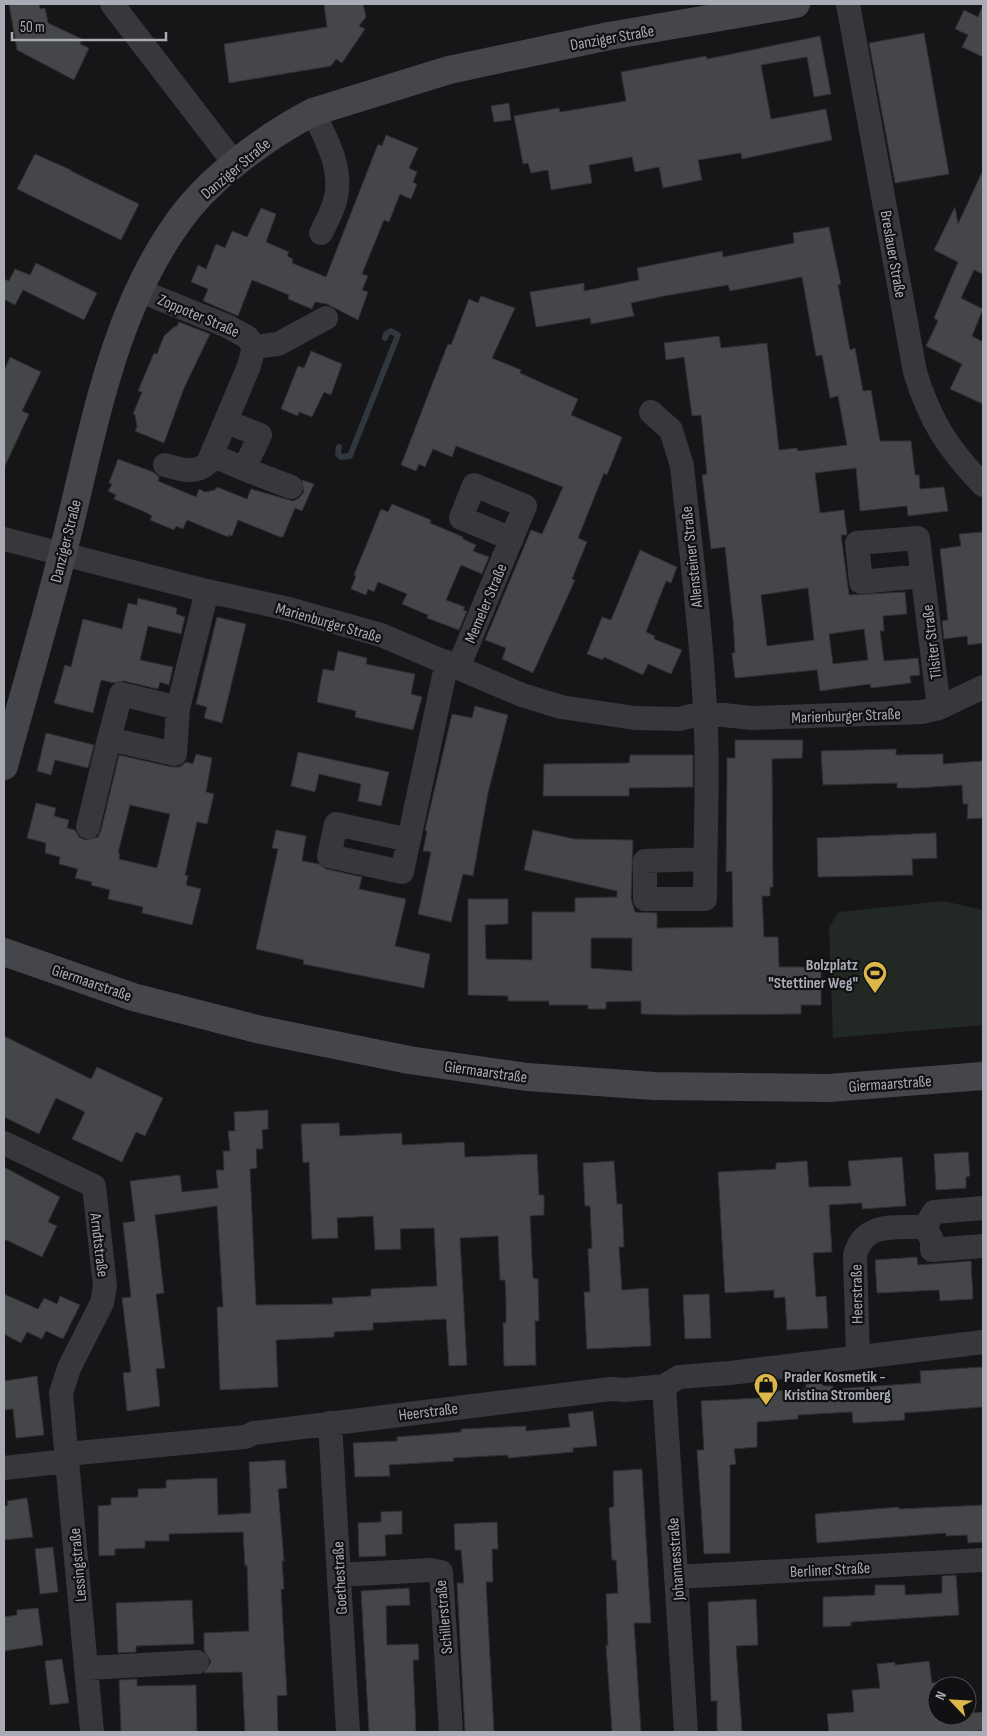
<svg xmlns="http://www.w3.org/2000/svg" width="987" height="1736" font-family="'Sofia Sans Condensed',sans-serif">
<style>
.green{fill:#222823}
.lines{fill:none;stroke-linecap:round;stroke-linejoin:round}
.stream{stroke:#30373e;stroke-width:6}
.building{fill:#454649;stroke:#303033;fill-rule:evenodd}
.street{stroke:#37373c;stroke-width:24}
.secondary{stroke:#45464b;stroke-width:28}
.labels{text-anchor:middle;stroke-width:4.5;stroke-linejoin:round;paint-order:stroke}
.street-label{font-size:16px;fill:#a9acb5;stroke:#111012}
.poi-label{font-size:16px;font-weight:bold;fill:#a9acb5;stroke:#111012;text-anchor:end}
</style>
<rect width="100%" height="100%" fill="#161517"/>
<path class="green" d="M944,901L983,910V1025L833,1038L829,927L839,912Z"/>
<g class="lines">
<path class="stream" d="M339,447L338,454L341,457L350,456L398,335L391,331L386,334L385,338"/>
</g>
<path class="building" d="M9,4H39L40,9L45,8L48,23L82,39L80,44L89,48L74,80L17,50Z
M324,4H363L366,17L359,26L365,29L342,63L336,59L331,66L229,83L224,44L327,27Z
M983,5V57L962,47L968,35L955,29L964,10L978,17Z
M924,33L949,174L895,183L869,43Z
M820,36L831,94L814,97L807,57L761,65L771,119L826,109L832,140L742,159L741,153L698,160L702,180L663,188L659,167L635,172L632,157L589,165L592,183L551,190L548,170L531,173L528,163L523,164L514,116L559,108L560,112L626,101L621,72L706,56L707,59Z
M509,103L511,120L494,122L491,106Z
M386,135L418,148L409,168L417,172L413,182L417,184L411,199L400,194L389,222L384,220L362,274L368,276L362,290L368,292L358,320L327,304L315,302L312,309L288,299L289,295L252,280L238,316L203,301L208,289L191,282L198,265L206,269L216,244L225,248L232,231L247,237L261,208L276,214L266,242L289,252L287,256L293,259L292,263L326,277L378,144L382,146Z
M35,154L71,170V171L139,204L121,240L17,189Z
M983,170V274L974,270L961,298L983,309L972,336L983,342V404L950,389L962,364L926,346L938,321L934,318L958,262L934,250L955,207L958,224Z
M829,227L841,284L838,285L850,350L855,348L863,391L871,390L880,441H911L915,475H919L920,489L944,487L948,511L908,516L907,506L860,511L856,468L815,473L820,513L844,510L847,535H841L849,595L905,592L907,614L883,616L884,631H880L884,661L918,658L920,675L910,676L911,683L871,688L870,684L820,691L817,670L735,678L732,653H735L733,621L725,547L711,549L702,475L707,474L701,415L692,416L684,357L666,360L664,343L719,336L721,348L767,343L779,450L797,448L798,451L847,445L838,396L830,398L822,355L816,356L802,277L730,291L728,285L664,296L631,303L634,316L591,324L590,318L536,327L530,292L584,283V291L639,280L637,268L722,251L723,257L794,243L793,233ZM808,588L814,640L767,646L761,595ZM864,629L868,660L833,664L829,634Z
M36,263L97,293L84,320L23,290L15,305L4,299V279L9,281L15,269L30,275Z
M481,296L515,308L492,358L521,370L520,373L578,399L571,415L622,437L607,475L604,473L578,538L587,542L572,579L575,580L533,673L502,659L506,648L485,640L531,530L542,534L563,487L456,446L452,457L433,449L425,467L419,464L416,471L401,465L440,364L448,344L451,345L469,299L478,303Z
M179,322L210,334L184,388L164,443L135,431L137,427L135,415L133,414L142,392L138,391L154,353L157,354L164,336L174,327L177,326Z
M311,351L342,364L331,395L324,392L312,417L299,412L298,416L281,409L298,366L304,368Z
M10,357L41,372L22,411L29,414L4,468V371Z
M118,459L153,472L159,477L158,481L196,497L199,489L205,492L215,490L217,487L247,499L251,489L293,501L299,498L304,492L302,480L314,484L302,511L295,508L283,537H280L238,520L232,536L229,535L228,537L187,520L183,529L176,526L174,530L150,520L152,516L145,512L114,499L116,495L108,491L112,484L109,483Z
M392,504L431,520L430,523L463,537V539L476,545L473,551L489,557L482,574L461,565L446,600L465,607L463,610L467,611L459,630L427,618L428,615L402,604L407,594L378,582L374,592L368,589L366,595L351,589L356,576L354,575L381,509L388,512Z
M983,532V643L968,645L967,636L944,639L942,621L948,620L940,549L961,546L959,534Z
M640,550L677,567L671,583L666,581L646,632L655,636L654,639L682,650L671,674L648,664L643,675L604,657L603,660L587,654L602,617L611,620Z
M138,598L177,608L176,614L185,617L181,634L148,626L140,660L173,667L169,685L160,682L158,689L124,681L114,683L101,680L93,713L54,703L65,665L71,667L83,619L122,629L128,603L137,605Z
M217,617L246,624L222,723L204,718L207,707L196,704Z
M338,651L367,658L366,664L415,674L411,694L422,697L413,730L355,717L356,711L317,702L323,669L334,671Z
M475,706L508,715L488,793L473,876L463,874L451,922L418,914L431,852L423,851L427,831L425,830L452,714L472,718Z
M46,733L94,745L88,768L55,760L51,775L37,771Z
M735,740H803L802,758L772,759L773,887H770V896H762L764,937H778L779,967H821V1005H801V1014L676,1015L641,1014V1001L606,1002V1009H588V1005H549V1001H508V996L468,995V899H508V924L485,925L486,959L532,960V912H575V898L617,897V891L524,870L533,830L574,839L633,840L631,899L635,912L657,913V928L733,927L732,871L726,872L727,779V758H735ZM591,938H632V971L591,968Z
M896,749V755L943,754V764L983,761V818L967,819L968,804H963L962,785L916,788H897V783L823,785L821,751Z
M298,752L389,772L381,806L358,801L361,784L319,774L315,792L291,786Z
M196,754L212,758L206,792L214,794L207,824L197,822L185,875L188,876L186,885L201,889L192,925L142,913L143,907L108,899L110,890L91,885L92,882L75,878L78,869L59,864L60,857L45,853L46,843L27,838L36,803L56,808L54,816L69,820L67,828L75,830L79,837L85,840L98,837L101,830L119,755L172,767H180L186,762L193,764ZM130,805L170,814L157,868L119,859L120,853H118Z
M630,755H693V787L629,788V796H543L544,764L629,763Z
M276,830L306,836L302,861L319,864L326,869L362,877L359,889L406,899L395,946L430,954L424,988L303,964L304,960L256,949L278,849L272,848Z
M936,833L937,858L912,859L913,875L818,877L817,838Z
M4,1036L91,1079L97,1067L163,1098L145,1136L136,1132L122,1162L72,1139L85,1112L56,1098L39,1134L4,1117Z
M268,1110V1129L262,1130L263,1149H256L257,1168L250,1169L256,1305L333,1304L332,1298L371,1296V1289L437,1286L434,1228L400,1229L401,1249L375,1250L373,1216L337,1218L338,1238L312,1239L309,1162L303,1163L301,1124L339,1123L340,1136L402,1133V1145L464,1142L465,1157L537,1154L539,1195H544V1215L530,1216L533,1278L538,1279L539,1321H535L536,1365L504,1366L503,1323H506V1302L505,1280H500L498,1236L460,1238L467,1365L449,1366L446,1319L373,1323V1330L334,1332V1337L276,1340L278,1387L220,1390L217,1307H223L217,1206L155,1215L164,1293L156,1294L165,1368L156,1369L160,1406L127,1411L123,1373L131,1372L122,1298L131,1297L123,1223L135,1221L130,1181L180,1175L182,1192L218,1188L216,1170H224L223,1151H230L228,1131H235L234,1112Z
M968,1152L970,1176L966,1177V1188L936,1190L934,1154Z
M902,1157L906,1206L862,1209V1203L829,1205L832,1252L813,1253L816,1297L826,1296L828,1328L787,1330L785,1297L774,1298V1290L725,1293L718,1172L776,1169V1163L807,1161L809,1187L851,1186L848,1161Z
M614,1161L617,1204H622L624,1247H619L622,1290L648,1288L651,1346L587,1349L584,1292H590L588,1249L592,1248L590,1206H585L583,1163Z
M4,1167L60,1197L48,1222L57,1226L42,1257L4,1239Z
M917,1257L918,1265L971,1261L973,1299L940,1301L939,1290L877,1293L875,1260Z
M4,1294L38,1309L44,1298L57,1304L60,1296L80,1305L63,1339L46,1331L42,1339L27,1332L21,1343L4,1334Z
M709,1294L711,1338L685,1339L683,1295Z
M983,1367V1407L904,1413L905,1420L853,1423L852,1412L798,1415V1419L757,1422V1447L734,1449L736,1464L730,1465V1553L704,1554L697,1450H704L701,1401L760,1398V1392L806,1389V1384L820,1383L824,1386H833V1389L921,1383L920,1371Z
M37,1376L44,1435L16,1438L13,1409L4,1410V1381Z
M593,1411L597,1446L573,1448V1452L508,1458V1455L453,1458L454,1461L389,1465L390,1476L355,1477L353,1443L397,1441V1437L461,1432V1429L526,1426V1431L570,1427L568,1414Z
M285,1460L287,1488L278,1489L284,1561H282L284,1589H281L287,1695L277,1696L278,1732H245L242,1672L204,1673L211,1662L204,1650V1633L249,1631L247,1565L245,1566L243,1532L169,1534V1541H145V1548L115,1549V1555L99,1556L98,1506L111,1505V1498L138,1497V1489L166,1488V1480L217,1478L218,1515L251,1513L249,1462Z
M642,1469L651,1623H634L641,1732H612L606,1645H608L606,1594L618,1593L616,1560H612L609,1508L614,1506L613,1471Z
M27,1498L33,1537L4,1540V1506L8,1505L7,1501Z
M983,1505V1542L968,1543L967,1535L946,1536V1533L817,1543L815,1514L899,1507V1509Z
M402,1511V1534L385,1535L386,1556L359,1557L358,1523L381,1522V1512Z
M497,1522L498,1549H492L493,1582H486L494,1732H465L457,1583H464L461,1550H455L454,1524Z
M53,1547L58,1592L40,1594L35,1549Z
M956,1575L959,1615L851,1622V1626L823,1627V1597L875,1595V1585H905V1595L942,1593V1576Z
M409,1588L410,1605L386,1606L387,1645L418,1644L419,1660H413L416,1732H369L361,1591Z
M756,1599L758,1645L736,1646L742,1732H717V1701H711L708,1602Z
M192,1600L194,1644L136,1646V1652L118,1653L116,1603Z
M38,1608L43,1645L4,1651V1617L17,1615V1610Z
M62,1659L69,1703L50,1705L45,1661Z
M929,1661L932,1683L941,1682V1686H937V1716H967L969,1704V1713L983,1712V1730L971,1732H829L827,1714L854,1712L852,1690L880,1688L877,1664L895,1662V1665Z
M137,1679V1686L196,1685L197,1732H121L119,1680Z"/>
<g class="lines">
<path class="street" d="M112,4L235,164
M848,4L915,372C930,421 948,449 983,485
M313,112C326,139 344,169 335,201C332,212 326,223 321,233
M138,290L227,326L247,337L254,347L249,366L208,463C195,475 180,469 165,465
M254,347L278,344L326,318
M651,412L671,430L682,466C691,554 703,643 706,732C708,787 705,844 705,899H645V861L705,859
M212,455L244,469L260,435L227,422
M244,469L291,487
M4,539L207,591L289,609L381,635L522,695L561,707L635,718L679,719L704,713L752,718L922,712L939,708L983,687
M923,576L861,582L857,543L918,538L939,708
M458,668L525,506L474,485L461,518L512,539
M178,708L175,754L109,739L121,694L178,708L207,591
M88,827L109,739
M409,840L336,824L329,856L402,872L447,662
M4,1143L94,1186L105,1286L102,1303L69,1368L61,1393L67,1461L4,1468
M925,1227L932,1240V1250L983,1246
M925,1227L934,1212L983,1208
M858,1357L855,1255C864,1221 896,1228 925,1227
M664,1386L686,1732
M330,1423L348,1732
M67,1454L245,1437L254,1433L611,1389L625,1390L664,1386L679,1377L730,1373L983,1342
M67,1461L92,1732
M339,1575L431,1570L441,1572L451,1732
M676,1577L983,1560
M88,1668L197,1662"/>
<path class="secondary" d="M4,766C25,689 48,613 67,536C94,428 113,310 181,218C212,176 267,136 313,112L449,70L609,36L796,4
M4,952L133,997L261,1030L409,1060L527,1077L654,1086L829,1088L983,1076"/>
</g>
<defs>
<symbol id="stadium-pin" viewBox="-11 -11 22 30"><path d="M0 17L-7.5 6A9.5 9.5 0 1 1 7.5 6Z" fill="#dcb648" stroke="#111012"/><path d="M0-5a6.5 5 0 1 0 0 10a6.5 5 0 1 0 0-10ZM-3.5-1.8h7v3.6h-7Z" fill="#111"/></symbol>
<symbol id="shop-pin" viewBox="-11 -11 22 30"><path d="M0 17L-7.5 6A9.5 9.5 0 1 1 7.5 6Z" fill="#dcb648" stroke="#111012"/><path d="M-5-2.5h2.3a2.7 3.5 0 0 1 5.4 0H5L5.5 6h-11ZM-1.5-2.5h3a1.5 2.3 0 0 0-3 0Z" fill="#111"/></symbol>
</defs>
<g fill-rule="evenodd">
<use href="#stadium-pin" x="861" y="959" width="28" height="38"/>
<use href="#shop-pin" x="752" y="1371" width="28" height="38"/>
</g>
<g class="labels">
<g class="street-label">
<text transform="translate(612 37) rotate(-10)" y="6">Danziger Straße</text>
<text transform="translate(235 168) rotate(-40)" y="6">Danziger Straße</text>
<text transform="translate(894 254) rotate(80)" y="6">Breslauer Straße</text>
<text transform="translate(199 315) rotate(23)" y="6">Zoppoter Straße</text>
<text transform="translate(65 541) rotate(-76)" y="6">Danziger Straße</text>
<text transform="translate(691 557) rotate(-96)" y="6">Allensteiner Straße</text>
<text transform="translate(485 603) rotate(-67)" y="6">Memeler Straße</text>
<text transform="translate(329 622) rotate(16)" y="6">Marienburger Straße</text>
<text transform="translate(931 642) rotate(-97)" y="6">Tilsiter Straße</text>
<text transform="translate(846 715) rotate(-2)" y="6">Marienburger Straße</text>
<text transform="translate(92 982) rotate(19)" y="6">Giermaarstraße</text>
<text transform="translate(486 1071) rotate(8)" y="6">Giermaarstraße</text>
<text transform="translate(890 1083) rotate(-4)" y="6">Giermaarstraße</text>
<text transform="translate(100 1245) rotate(83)" y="6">Arndtstraße</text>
<text transform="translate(856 1294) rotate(-91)" y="6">Heerstraße</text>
<text transform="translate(428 1411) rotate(-7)" y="6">Heerstraße</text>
<text transform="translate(675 1559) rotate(-94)" y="6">Johannesstraße</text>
<text transform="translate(77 1565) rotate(-95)" y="6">Lessingstraße</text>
<text transform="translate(830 1569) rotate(-3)" y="6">Berliner Straße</text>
<text transform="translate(339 1578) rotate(-93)" y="6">Goethestraße</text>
<text transform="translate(443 1617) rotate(-95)" y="6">Schillerstraße</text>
</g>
<g class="poi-label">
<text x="858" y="970">Bolzplatz<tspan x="858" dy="18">"Stettiner Weg"</tspan></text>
<text x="784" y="1382" text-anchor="start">Prader Kosmetik -<tspan x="784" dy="18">Kristina Stromberg</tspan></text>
</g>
</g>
<rect width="987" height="1736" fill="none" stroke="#a9acb5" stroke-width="10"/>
<g transform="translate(952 1701) rotate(295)"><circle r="24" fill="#111012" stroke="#4e4e53"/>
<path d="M0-4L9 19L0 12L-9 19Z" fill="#dcb648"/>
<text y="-8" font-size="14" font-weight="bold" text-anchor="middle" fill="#a9acb5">N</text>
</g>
<path d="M12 32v8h154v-8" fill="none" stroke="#a9acb5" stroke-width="2.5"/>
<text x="20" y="32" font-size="15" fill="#a9acb5" stroke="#111012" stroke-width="4" paint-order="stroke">50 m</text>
</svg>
